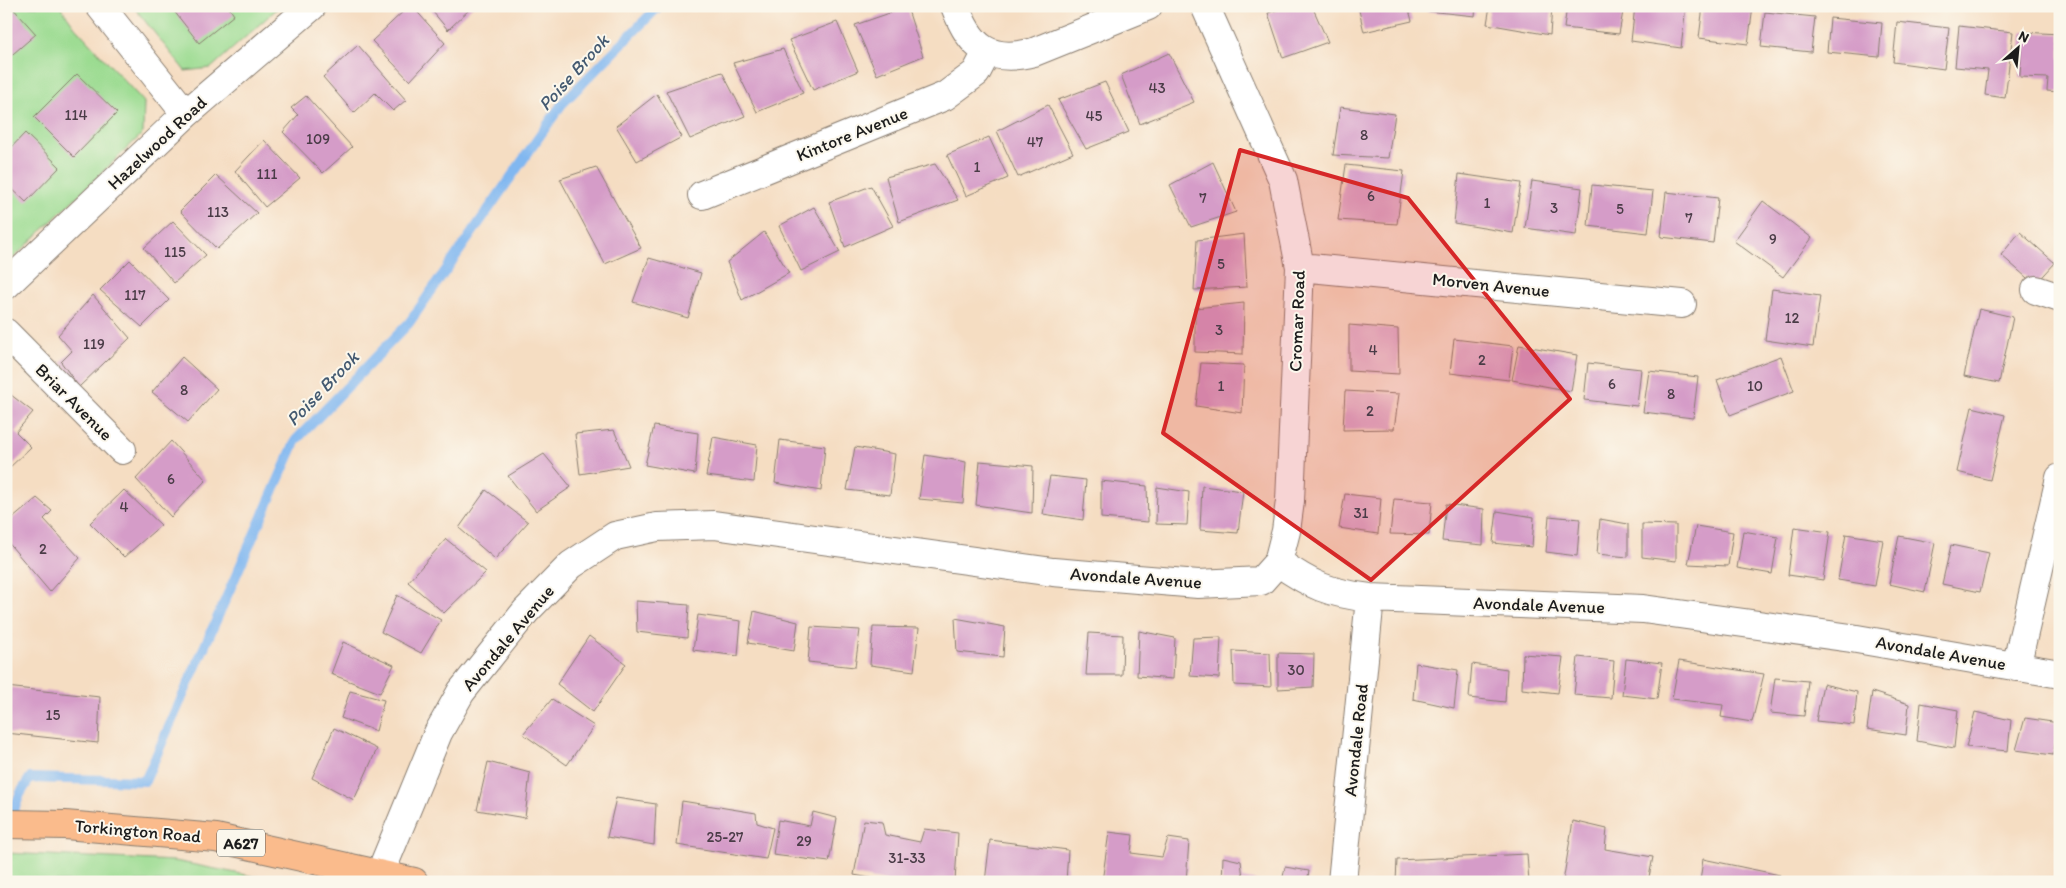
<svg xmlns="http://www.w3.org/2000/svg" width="2066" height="888" font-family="Itim,sans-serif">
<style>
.green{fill:#9bdb91;stroke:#5c7c56}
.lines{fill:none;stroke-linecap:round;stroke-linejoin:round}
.stream{stroke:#81b7f0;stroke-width:10}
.building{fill:#d59cc8}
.minor-casing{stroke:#887c6f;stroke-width:30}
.major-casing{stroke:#887c6f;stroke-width:30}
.minor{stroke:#fff;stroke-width:28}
.major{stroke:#fabb8c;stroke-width:28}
.marked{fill:#d62828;fill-opacity:0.2;stroke:#d62828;stroke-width:4;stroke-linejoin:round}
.labels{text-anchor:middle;stroke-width:4;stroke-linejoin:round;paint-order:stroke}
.number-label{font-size:15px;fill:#4a3c47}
.shield{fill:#fbf7ec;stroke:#5f5e5a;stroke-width:1}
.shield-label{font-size:16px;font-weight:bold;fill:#1c1c1c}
.street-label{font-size:18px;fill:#1c1c1c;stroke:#fbf7ec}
.water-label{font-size:19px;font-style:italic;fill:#445a71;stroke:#fbf7ec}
</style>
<rect width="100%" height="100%" fill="#fbf7ec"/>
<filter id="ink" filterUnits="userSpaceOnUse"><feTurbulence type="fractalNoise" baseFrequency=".02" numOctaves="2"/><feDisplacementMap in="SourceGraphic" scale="10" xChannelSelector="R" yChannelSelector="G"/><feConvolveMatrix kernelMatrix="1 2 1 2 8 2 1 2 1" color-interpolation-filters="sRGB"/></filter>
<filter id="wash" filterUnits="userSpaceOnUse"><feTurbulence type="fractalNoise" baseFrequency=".0096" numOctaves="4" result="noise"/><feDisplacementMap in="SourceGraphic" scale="20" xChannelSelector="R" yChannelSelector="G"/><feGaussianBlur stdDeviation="1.12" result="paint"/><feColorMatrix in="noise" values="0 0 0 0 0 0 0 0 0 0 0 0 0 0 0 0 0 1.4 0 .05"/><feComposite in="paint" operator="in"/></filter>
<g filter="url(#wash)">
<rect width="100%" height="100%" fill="#f5ddc2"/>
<path class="green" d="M6,6H60L75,27L144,102L143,133L6,265Z
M133,6H280L211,68L185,71Z
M6,853L175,861L282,882H6Z"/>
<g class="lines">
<path class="stream" d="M9,823L20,794L30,778L145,781L296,440L409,323L562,104L659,6"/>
</g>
<g id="blocks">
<path class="building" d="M6,6H11L36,34L6,60Z
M170,6H228L234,15L199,43Z
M409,6H412L445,43L410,81L372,41Z
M428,6H473L448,30Z
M1288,6H1312L1328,42L1283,58L1268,13Z
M1358,6H1408L1412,21L1364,32Z
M1427,6H1476L1475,16L1427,11Z
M1490,6H1552L1550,35L1487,24Z
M1567,6H1624L1619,34L1564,28Z
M1635,6H1686L1681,48L1631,41Z
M1703,6L1753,7L1748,44L1699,38Z
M907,7L923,56L877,75L855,25Z
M1765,12L1815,17L1811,52L1761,47Z
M1830,18L1882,23L1879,57L1827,52Z
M837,22L858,71L813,90L789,40Z
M1897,22L1949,28L1944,69L1893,62Z
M1959,26L2013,32L2005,98L1985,95L1988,70L1955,67Z
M2022,32L2060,34V92L2047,91L2048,78L2020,77Z
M358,45L406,100L393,111L375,93L354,113L323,77Z
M783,49L803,93L757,112L733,63Z
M1169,53L1194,102L1140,124L1121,75Z
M722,72L745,116L690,139L666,91Z
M77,74L117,113L74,157L34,117Z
M1105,82L1129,132L1086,149L1058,100Z
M657,94L682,137L637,161L616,126Z
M306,96L352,147L323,173L283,132L298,115L291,108Z
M1048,105L1073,153L1018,177L997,131Z
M1340,107L1395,114L1388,158L1333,155Z
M25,133L60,167L26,202L6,183V153Z
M989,137L1008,178L966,196L947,155Z
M264,140L300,178L265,207L235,171Z
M1213,162L1236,212L1191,227L1170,185Z
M935,164L958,200L899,222L886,177Z
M1346,165L1404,171L1397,224L1338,220Z
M596,167L641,248L605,264L560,179Z
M1459,174L1521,183L1513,233L1454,223Z
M216,175L257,213L217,249L180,211Z
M1532,181L1582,188L1576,235L1525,228Z
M1592,185L1653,191L1648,233L1588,226Z
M871,186L893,226L845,247L829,202Z
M1666,192L1718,198L1713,243L1661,237Z
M1763,201L1812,238L1783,277L1734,241Z
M814,207L840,252L801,271L779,226Z
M173,221L206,255L174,283L144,248Z
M764,232L789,273L742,300L727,262Z
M2020,232L2055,263L2035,285L2001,255Z
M1244,234L1247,287L1194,290L1197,240Z
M649,258L701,273L688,318L633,302Z
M130,260L169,300L142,327L100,290Z
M1772,289L1820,296L1813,347L1765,340Z
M93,295L130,338L79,387L61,362L72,351L58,335Z
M1244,303L1243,354L1195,352V308Z
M1979,309L2013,317L1999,383L1964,376Z
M1349,325L1398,329L1399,374L1349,371Z
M1454,339L1513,346L1509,380L1450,373Z
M1519,345L1577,355L1571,391L1512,380Z
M1781,356L1794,391L1730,415L1717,380Z
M182,357L217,389L188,422L152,392Z
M1201,363L1244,365L1242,413L1196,406Z
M1588,363L1641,369L1637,406L1584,400Z
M1649,371L1698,377L1693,418L1643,412Z
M6,391L33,412L16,432L31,447L6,471Z
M1345,391L1399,394L1394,429L1343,430Z
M1972,407L2005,415L1990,480L1957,472Z
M654,426L698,433L695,474L645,465Z
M614,430L629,466L580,474L575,434Z
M713,437L757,445L754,482L706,476Z
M780,440L825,446L821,491L775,483Z
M171,441L206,480L171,517L136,479Z
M855,447L895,454L890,495L847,490Z
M544,454L571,487L536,511L508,476Z
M925,455L966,462L963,503L919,499Z
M980,461L1033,466L1032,513L976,505Z
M1050,476L1086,480L1083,520L1043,514Z
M1101,481L1147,486L1148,522L1101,518Z
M1202,486L1243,491L1238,533L1200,530Z
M1157,487L1189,492L1187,525L1156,524Z
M124,490L161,525L124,557L90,523Z
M486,490L528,522L495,559L459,528Z
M1345,494L1381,498L1378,534L1339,528Z
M37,498L52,511L44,519L80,558L50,592L6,540V524Z
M1394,499L1432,502L1429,535L1390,534Z
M1446,504L1484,509L1483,545L1442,541Z
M1497,511L1534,517L1532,547L1493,543Z
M1549,516L1580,519L1577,556L1546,552Z
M1600,519L1628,524V557L1597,554Z
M1642,524L1676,525V561L1642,557Z
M1696,526L1733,532L1728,566L1688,564Z
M1794,527L1830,532L1823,580L1788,575Z
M1743,531L1778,537L1772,574L1737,568Z
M1846,534L1883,540L1875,586L1838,580Z
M1899,536L1935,543L1925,592L1889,584Z
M446,539L486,572L444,613L408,582Z
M1951,545L1989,553L1980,592L1942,584Z
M397,595L441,620L421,653L381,632Z
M636,601L689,605L687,638L637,632Z
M754,611L798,622L794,651L748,643Z
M698,615L741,621L738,656L693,650Z
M955,618L1005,627L1003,657L957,652Z
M811,627L860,630L855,667L808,662Z
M873,627L919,628L914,671L870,665Z
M1139,631L1175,638L1173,679L1137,676Z
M1089,633L1123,635L1122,675H1086Z
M589,636L626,664L593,712L557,684Z
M1221,637L1219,678L1190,676L1193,638Z
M343,642L394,665L380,693L331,674Z
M1233,651L1270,653L1271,687L1234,685Z
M1278,653L1314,654L1313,687L1278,689Z
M1523,654L1563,657L1558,693L1522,689Z
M1578,657L1614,661L1611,698L1574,695Z
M1626,659L1662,663L1657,699L1622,695Z
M1679,661L1764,674L1752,722L1721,717L1723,705L1672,699Z
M1416,663L1458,670L1454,708L1413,699Z
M1472,664L1507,669L1505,702L1469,698Z
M1775,678L1808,681L1804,716L1770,713Z
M1823,684L1857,692L1854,725L1816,721Z
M6,687L100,697L98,743L6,733Z
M350,691L384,700L376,731L341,718Z
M1872,692L1909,704L1906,735L1867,729Z
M552,699L594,726L567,765L523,734Z
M1921,703L1958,710L1954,748L1917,741Z
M1975,712L2011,720L2008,751L1966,747Z
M2025,718L2059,723L2053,755L2016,750Z
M334,728L377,749L354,800L312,778Z
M488,762L530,773L525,818L477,810Z
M616,798L656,804L654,845L607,837Z
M682,801L756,813L757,823L773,828L766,859L677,845Z
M813,812L837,818L829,862L773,855L778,820L810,826Z
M864,820L882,822L885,835L920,842L924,829L958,833L955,882H891L854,875Z
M1573,821L1607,829L1605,849L1653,857L1648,882H1563Z
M1109,832L1133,835L1131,853L1162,857L1168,838L1189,841L1186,882H1102Z
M990,840L1068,850L1066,882H985Z
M1527,854L1529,882H1396L1397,860Z
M1223,857L1241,861L1243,878L1262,882H1222Z
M1703,859L1780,875L1779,882H1700Z
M1285,867L1309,871L1307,882H1282Z"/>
</g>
</g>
<g filter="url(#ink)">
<use href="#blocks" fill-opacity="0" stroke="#887c6f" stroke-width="1"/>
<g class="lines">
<defs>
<path id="minor" d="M100,6L186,114
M955,6C970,47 989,64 1034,52L1148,6
M1205,6L1283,180L1300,267L1290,501L1286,531L1278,562
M702,195L945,96L976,73L987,52
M1300,267L1682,304
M6,285L186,114L312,6
M2036,290L2060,298
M6,333L122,450
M2016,667L2060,478
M380,874L438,733L461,692L526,611L571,565L615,536L657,527L714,525L1053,572L1198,584L1261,581L1278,562C1312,586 1329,593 1370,598L1643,609L1851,638L2060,674
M1342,882L1370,598"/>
<path id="major" d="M6,824L65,825L216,838L414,882"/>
</defs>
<use href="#minor" class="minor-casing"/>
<use href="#major" class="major-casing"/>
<use href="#minor" class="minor"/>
<use href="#major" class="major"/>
</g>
</g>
<path class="marked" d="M1240,150L1408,198L1570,399L1371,580L1163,433Z"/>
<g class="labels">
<g class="number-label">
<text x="1157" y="93">43</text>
<text x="76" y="120">114</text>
<text x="1094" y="121">45</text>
<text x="1364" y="140">8</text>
<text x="318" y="144">109</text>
<text x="1035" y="147">47</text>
<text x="977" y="172">1</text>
<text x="267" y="179">111</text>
<text x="1371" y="201">6</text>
<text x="1203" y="203">7</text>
<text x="1487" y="208">1</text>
<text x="1554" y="213">3</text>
<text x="1620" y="214">5</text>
<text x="218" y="217">113</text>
<text x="1689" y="223">7</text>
<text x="1773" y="244">9</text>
<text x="175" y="257">115</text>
<text x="1221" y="269">5</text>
<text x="135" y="300">117</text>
<text x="1792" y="323">12</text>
<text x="1219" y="335">3</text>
<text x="94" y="349">119</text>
<text x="1373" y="355">4</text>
<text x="1482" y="365">2</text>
<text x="1612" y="389">6</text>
<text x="1221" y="391">1</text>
<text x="1755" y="391">10</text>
<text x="184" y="395">8</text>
<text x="1671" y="399">8</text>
<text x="1370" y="416">2</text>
<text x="171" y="484">6</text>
<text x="124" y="512">4</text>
<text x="1361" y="518">31</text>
<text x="43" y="554">2</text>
<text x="1296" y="675">30</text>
<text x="53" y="720">15</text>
<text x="725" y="842">25-27</text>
<text x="804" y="846">29</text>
<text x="907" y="863">31-33</text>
</g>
<rect class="shield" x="217" y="829.5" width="48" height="27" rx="4"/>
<g class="shield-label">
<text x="241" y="849">A627</text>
</g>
<g class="street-label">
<text transform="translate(852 134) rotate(-22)" y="6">Kintore Avenue</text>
<text transform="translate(157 143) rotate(-43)" y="6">Hazelwood Road</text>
<text transform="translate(1491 285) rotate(6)" y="6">Morven Avenue</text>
<text transform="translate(1297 321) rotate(-88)" y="6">Cromar Road</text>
<text transform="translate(74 402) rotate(45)" y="6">Briar Avenue</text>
<text transform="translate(1136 578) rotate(4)" y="6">Avondale Avenue</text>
<text transform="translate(1539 605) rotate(2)" y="6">Avondale Avenue</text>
<text transform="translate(508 638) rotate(-50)" y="6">Avondale Avenue</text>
<text transform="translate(1941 653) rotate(10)" y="6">Avondale Avenue</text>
<text transform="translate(1356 740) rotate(-84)" y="6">Avondale Road</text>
<text transform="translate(138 831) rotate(5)" y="6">Torkington Road</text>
</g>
<g class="water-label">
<text transform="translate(573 72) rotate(-48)" y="7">Poise Brook</text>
<text transform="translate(322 388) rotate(-46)" y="7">Poise Brook</text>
</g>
</g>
<rect width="2066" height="888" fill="none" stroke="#fbf7ec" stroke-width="25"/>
<g transform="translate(2018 48) rotate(27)" stroke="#fbf7ec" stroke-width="4" paint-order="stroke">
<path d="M0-4L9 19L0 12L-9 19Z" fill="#1c1c1c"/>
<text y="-8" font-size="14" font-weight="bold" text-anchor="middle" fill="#1c1c1c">N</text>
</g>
</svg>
